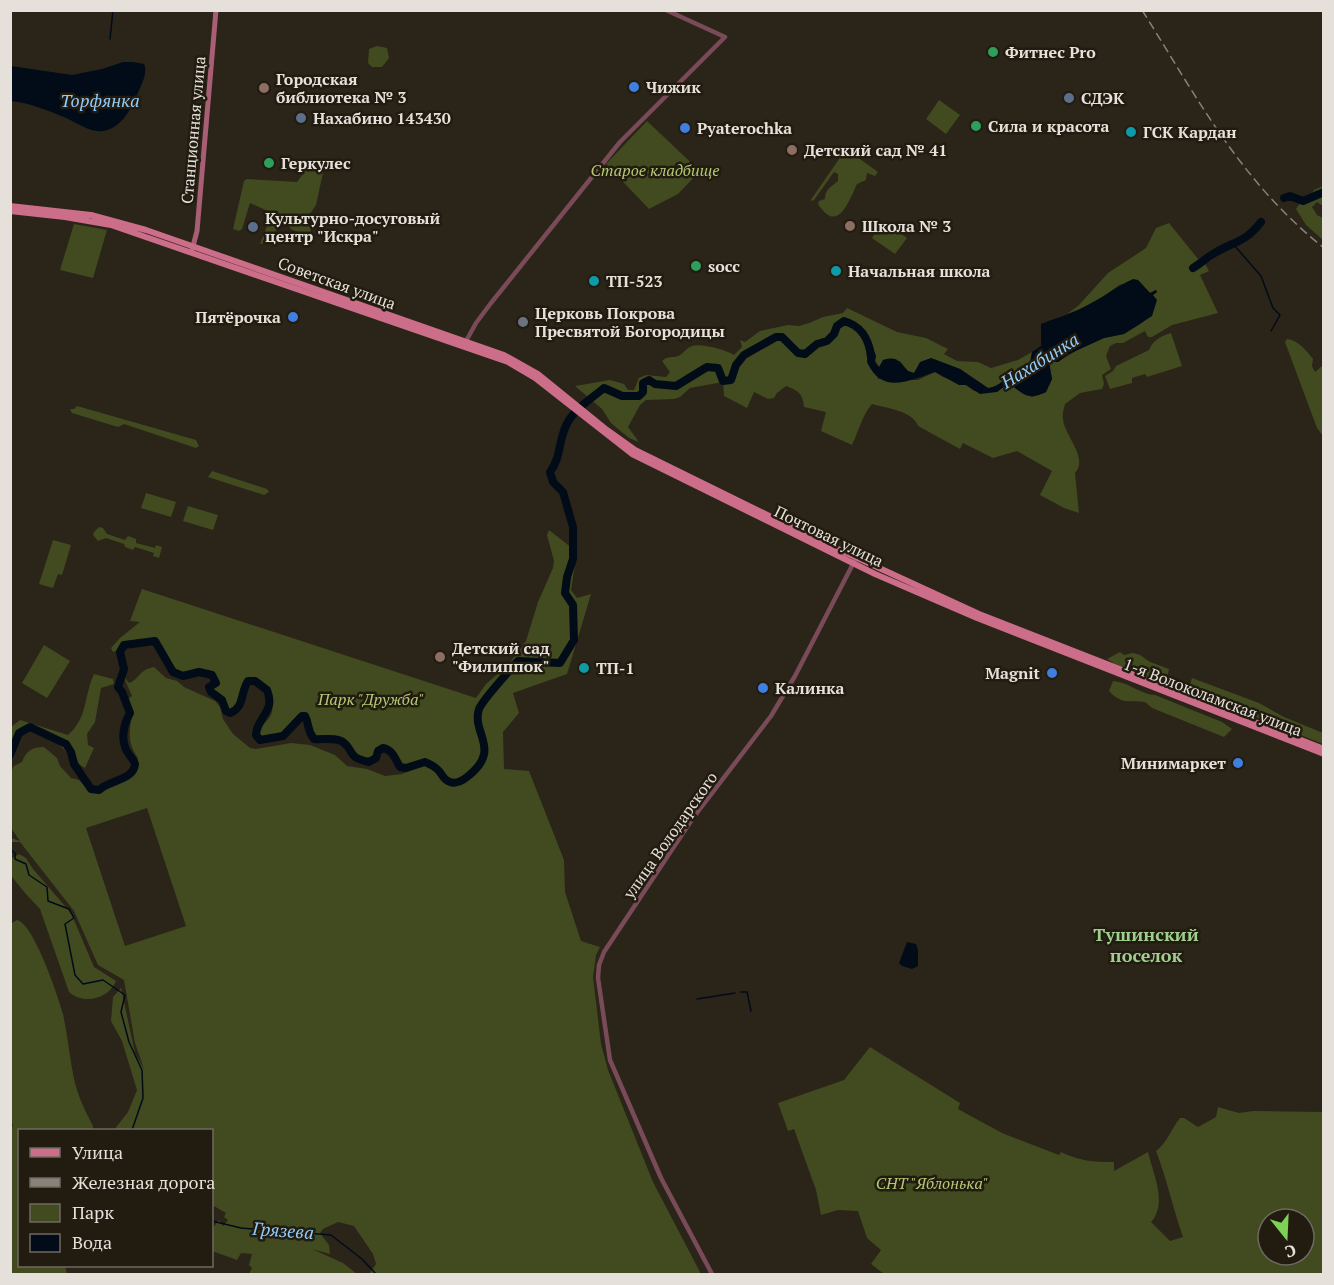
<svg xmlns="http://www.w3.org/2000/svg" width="1334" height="1285" font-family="'PT Serif',serif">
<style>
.green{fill:#414b1f;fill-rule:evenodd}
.water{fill:#010c18}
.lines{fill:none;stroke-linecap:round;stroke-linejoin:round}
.stream{stroke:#010c18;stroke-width:1.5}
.river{stroke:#010c18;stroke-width:8}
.tertiary{stroke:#794b58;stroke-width:4.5}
.secondary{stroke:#a85e74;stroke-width:5}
.primary{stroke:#cc6d89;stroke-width:6}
.rail{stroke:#888279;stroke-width:1.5;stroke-dasharray:9 4.5;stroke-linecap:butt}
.leisure-dot{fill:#2e9e5b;stroke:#211b10;stroke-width:2}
.shop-dot{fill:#3f7fe0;stroke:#211b10;stroke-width:2}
.education-dot{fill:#8d6e63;stroke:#211b10;stroke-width:2}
.service-dot{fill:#5c6f8a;stroke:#211b10;stroke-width:2}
.culture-dot{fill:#0f9aa8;stroke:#211b10;stroke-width:2}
.worship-dot{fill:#6b7280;stroke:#211b10;stroke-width:2}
.labels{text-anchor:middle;stroke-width:5;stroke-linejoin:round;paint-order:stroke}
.poi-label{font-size:16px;font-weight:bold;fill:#e5e1da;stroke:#211b10;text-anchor:start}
.street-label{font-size:16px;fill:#e5e1da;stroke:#211b10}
.park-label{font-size:16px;font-style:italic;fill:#b5c972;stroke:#211b10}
.water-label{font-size:18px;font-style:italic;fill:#90ccfc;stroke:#211b10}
.neighbourhood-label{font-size:18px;font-weight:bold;fill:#a0ce8e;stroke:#211b10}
</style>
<rect width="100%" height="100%" fill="#2b2419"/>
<path class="green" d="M377,46L387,48L389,58L382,67H372L368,63L369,49Z
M939,100L960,115L946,134L926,119Z
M647,121L700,171L678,194L649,209L606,164Z
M846,149L878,172L875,176L867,173L866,180L857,184C849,201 838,235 818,204L819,201L825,199C825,189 831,187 838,181V174L834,172L814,200L810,201Z
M306,162L322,165L324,168L316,205L308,217L311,231L305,236L291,229L287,223L281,220C276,230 273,242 260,244L272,213L250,203L242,229L239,231L233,229L244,181L247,179L297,182L303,174L300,166Z
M1323,186V206L1317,202L1312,207L1317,215L1323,218V240L1306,225L1296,209L1305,196L1312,193L1314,190Z
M883,221L907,238L895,254L872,238Z
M1169,223L1198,259L1202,258L1209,271L1200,275L1218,313L1172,325L1152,337H1148L1145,331L1123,343H1116L1110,346L1106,356L1111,369L1102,375L1104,384L1102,389L1080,393L1065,404C1064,409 1062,414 1063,419C1064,435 1089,458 1075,473L1079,513L1064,508L1040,495L1052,471L1017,451L993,458L963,443L960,449L918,426C913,411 886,408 872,404C862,416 859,430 852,445L821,431L826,412L804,407C803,393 797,390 786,386L777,393L774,398L768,399L754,392L747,408L724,396L723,382L690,388L680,397L674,399L646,400L640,405L628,427L639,442L629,438L611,423L602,409L575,386L610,380L624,384L628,390H634L639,378L646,375L666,377L670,372L662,361C668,355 673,359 680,355C684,353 686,348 692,346C701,343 726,350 734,355L742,347L740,340L745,342L760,331L788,325L799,326L809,323L823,317L843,313L847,308L897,332L926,338L948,349L944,354L957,361L978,362L991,368L1018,360L1032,352L1030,363C1011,368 1004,387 988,388L960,369L931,358L914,373L908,371L900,361L880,368L868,351L878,379L918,380L935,372L943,377L966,385L974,391L997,392L1006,385H1012L1032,397L1046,392L1052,379L1049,362H1058L1079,349L1104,338L1124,334L1142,323L1146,319L1153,295L1157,292L1156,290L1150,293L1138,280L1119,285L1106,295L1080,309L1067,314L1078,306L1108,273L1146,248L1156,228Z
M74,224L107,230L93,278L60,270Z
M1171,333L1182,366L1147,377L1145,374L1132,378V383L1110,389L1105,376L1113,371L1116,366L1149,350C1153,340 1161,336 1171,333Z
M1287,339C1298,340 1306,350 1313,359L1312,366L1315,372L1323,365V436L1317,428L1285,342Z
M77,406L196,440L199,446L196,448L124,424L118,427L72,413L70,409H74Z
M212,471L267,489L269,492L264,495L208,477Z
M146,493L176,502L171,517L141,508Z
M188,506L218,515L213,530L183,521Z
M99,527L103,528L107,534L125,540L128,536L136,539V543L155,548L156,545L162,547L159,558L153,556L154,553L135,547L133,550L125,547L124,544L106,538L98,541L93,535L94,532Z
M549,530L577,552L571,590L577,598L591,594L567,674L513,693L519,713L503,732L504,769L529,771L564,860L565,892L581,941L600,947L596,955L593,977L601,1044L608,1070L653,1182L701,1274H369L376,1264L373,1254L354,1226L338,1222L323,1229L320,1233L329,1245L330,1254L312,1249L343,1263L357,1274H249L252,1268L249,1265L252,1254L241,1253L237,1260L212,1251V1229L219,1220L223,1226L228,1220L224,1217L226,1213L212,1205V1130H114L128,1112L137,1090L122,1041L111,1021L113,997L121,988L135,1053L144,1069L135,1043L124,980L98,965L74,911L20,842H11V838L20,841L11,828V771L14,766L22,762C26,751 32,747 44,747L57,758L60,766L71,778L79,780L92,793H98L134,775L138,758C121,734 137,724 128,699L132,696L125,680V678L129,683C140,679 138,670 154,667L166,678L177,681L184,687L215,701L220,707L223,719L233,734L250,748L256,749L291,743L310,745L335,755L347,766L367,769L385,776L402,774L429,763C420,758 412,767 401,765L394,751L385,746L369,758L359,757L341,739C334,737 331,738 325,739C311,740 310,726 306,716L302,714L293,720L283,734L262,738L258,734C260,727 265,724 269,718C277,707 269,696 264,686L247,680L243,684L242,699L232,712L227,710L222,695L212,689L217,681L216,676L201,671L180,672L171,665L157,642L147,640L113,652L111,648L120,638L140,622L130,621L142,589L476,698L486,684L508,665L526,641L538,602L553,568L554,561L547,535ZM147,808L186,926L125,946L86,828Z
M53,540L71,545L62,575L58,574L53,588L39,584Z
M44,645L70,661L47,698L22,683Z
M1120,652L1124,655L1133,653L1140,655L1150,662L1169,669L1167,678L1187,683L1185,691L1115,664L1107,659Z
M94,674L113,679L114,684L101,688L95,722L87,734L88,745L94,748L85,768L79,764L73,750L66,752C57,739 39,727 23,730L13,743L11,758V727L20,720L68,735C88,718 84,695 94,674Z
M1192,678L1259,703L1284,717L1323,733V744L1298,734L1289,727L1274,724L1188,691Z
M1113,681C1128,682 1142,695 1155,695L1222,722L1232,729L1224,737L1152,708L1145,702C1128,700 1122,705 1109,691Z
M19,854L26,858L33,869L71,913L94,967L116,981C109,999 83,1005 69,992L40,909L25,893L12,877L11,873V859Z
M17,920C34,924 58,996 63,1014C68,1037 70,1061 75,1083C79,1099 86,1112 93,1126V1130H20V1266H65L67,1274H11L10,1132L13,1125L10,1120L12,1082L10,1080V924Z
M870,1047L960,1103L958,1109L1002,1133L1059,1155L1061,1152C1079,1161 1093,1162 1114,1162V1171L1148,1152C1153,1174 1168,1203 1151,1222L1170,1241L1183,1237C1173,1208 1167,1180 1156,1151C1167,1143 1171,1129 1180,1118H1184L1198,1127L1216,1117L1218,1107L1239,1113L1253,1111L1323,1112V1274H884L871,1264L881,1250L867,1238L858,1211L838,1210L821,1215L816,1190L794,1129L788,1131L778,1103L844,1080ZM1268,1219H1304V1255H1268Z"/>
<path class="water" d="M123,62H133L144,64C149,74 139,89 135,99C130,112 119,129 103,131C90,133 76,122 64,117C47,110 29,103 11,101V66L72,75L102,69Z
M1133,279L1138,280L1150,293L1156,290L1157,292L1153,295L1157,300L1152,316L1124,334L1104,338L1067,355L1058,362H1049L1052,379L1046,392C1042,394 1035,397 1030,396C1020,395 1016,385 1006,385L997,392L980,394L966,385H959L935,372C908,381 882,395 867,362L868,351L872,344L876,356L875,362L879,367L883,360C898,356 898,361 908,371L914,373L920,362L931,358L960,369L988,388C1003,387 1011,368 1030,363L1032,352L1041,346V324C1055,318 1069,315 1082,308C1100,300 1115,287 1133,279Z
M907,942L916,944L918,950V966L912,969L902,966L899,963Z"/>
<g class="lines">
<path class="stream" d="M110,39L113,10
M1234,245L1261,276L1273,308L1280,315L1271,331
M10,849L15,853V859L26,864L29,875L47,887L48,901L69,909L74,918L65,924L75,975L83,984L103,980L125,995L121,1012L129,1042L142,1070L143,1098L132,1130
M741,992H747L751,1011
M697,999L735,993
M212,1221L241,1228L331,1235L362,1259L376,1274"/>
<path class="river" d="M1284,198L1290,196L1303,201L1324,192
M1193,268C1200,264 1206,258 1213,254C1233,241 1244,244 1261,222
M10,755L19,733L30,727L66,744L71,752L74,764L91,789L99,790C110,780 134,780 135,764C133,758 126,752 125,747C121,735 124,724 130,713L122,692L118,687L124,669L120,652L124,645L155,641L173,672L183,676L199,672L212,675L216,683L209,687L211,692L222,700L226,711L230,713C245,707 240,693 248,681H255L267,690C276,712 257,716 256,735L260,740L283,736L302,716H305C310,725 306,729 314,739C322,740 336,737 343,742C355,751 346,757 369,762L376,758L378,751L383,748C393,750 395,759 400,767L406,768L425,762C429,764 434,766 437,769C442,773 443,780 450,782C456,784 462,781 467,777C503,749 471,734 479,709C483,699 510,670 518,661L560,663L574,640L573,605L565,593L567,577L573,559V527L563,492L553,482L550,472C561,457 558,445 565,428C571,411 591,399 604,388L622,396H639L643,392V383L649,380L655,384L676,386L707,367L718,368L723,381L731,380L736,365L744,355L776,337H782L798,353L805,354L817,344L827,341L834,334L837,326L844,321C862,326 869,339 871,357"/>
<path class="tertiary" d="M465,343L476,323L491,303L620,142L725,37L666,10
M712,1274L661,1178L610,1060L598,978L599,965L604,952L693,818L771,716L795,676L855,560"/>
<path class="secondary" d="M192,250L197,231L216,10"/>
<path class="primary" d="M10,206L91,215L146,230L504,355L538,374L607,430L635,450L814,538L979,614L1324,749
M10,211L65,217L111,225L508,362L535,378L632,454L875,574L977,618L1324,754"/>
<path class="rail" d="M1142,10C1198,99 1240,181 1324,248"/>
</g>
<g class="leisure-dot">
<circle cx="993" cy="52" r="6"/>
<circle cx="976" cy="126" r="6"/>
<circle cx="269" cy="163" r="6"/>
<circle cx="696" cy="266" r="6"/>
</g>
<g class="shop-dot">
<circle cx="634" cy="87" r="6"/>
<circle cx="685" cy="128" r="6"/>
<circle cx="293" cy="317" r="6"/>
<circle cx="1052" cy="673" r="6"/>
<circle cx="763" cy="688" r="6"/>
<circle cx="1238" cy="763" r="6"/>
</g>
<g class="education-dot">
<circle cx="264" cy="88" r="6"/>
<circle cx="792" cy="150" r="6"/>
<circle cx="850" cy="226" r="6"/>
<circle cx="440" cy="657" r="6"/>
</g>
<g class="service-dot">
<circle cx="1069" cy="98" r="6"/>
<circle cx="301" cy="118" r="6"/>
<circle cx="253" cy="227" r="6"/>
</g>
<g class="culture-dot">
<circle cx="1131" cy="132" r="6"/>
<circle cx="836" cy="271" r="6"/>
<circle cx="594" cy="281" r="6"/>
<circle cx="584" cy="668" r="6"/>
</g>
<circle class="worship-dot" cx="523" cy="322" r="6"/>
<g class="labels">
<g class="poi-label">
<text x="1005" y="58">Фитнес Pro</text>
<text x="276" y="85">Городская<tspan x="276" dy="18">библиотека № 3</tspan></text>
<text x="646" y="93">Чижик</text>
<text x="1081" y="104">СДЭК</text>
<text x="313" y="124">Нахабино 143430</text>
<text x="988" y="132">Сила и красота</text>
<text x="697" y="134">Pyaterochka</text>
<text x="1143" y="138">ГСК Кардан</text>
<text x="804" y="156">Детский сад № 41</text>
<text x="281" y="169">Геркулес</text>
<text x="265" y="224">Культурно-досуговый<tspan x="265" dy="18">центр "Искра"</tspan></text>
<text x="862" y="232">Школа № 3</text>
<text x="708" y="272">socc</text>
<text x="848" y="277">Начальная школа</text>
<text x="606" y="287">ТП-523</text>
<text x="535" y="319">Церковь Покрова<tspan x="535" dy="18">Пресвятой Богородицы</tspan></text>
<text x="281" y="323" text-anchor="end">Пятёрочка</text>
<text x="452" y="654">Детский сад<tspan x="452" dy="18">"Филиппок"</tspan></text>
<text x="596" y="674">ТП-1</text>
<text x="1040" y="679" text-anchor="end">Magnit</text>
<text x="775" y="694">Калинка</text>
<text x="1226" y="769" text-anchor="end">Минимаркет</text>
</g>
<g class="street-label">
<text transform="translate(193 130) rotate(-85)" y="6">Станционная улица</text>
<text transform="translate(337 283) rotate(20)" y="6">Советская улица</text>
<text transform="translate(829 536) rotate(26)" y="6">Почтовая улица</text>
<text transform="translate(1213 697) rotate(21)" y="6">1-я Волоколамская улица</text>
<text transform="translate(670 835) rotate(-55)" y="6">улица Володарского</text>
</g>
<g class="park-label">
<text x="655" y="176">Старое кладбище</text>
<text x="371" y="705">Парк "Дружба"</text>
<text x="932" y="1189">СНТ "Яблонька"</text>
</g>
<g class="water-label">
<text x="100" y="107">Торфянка</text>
<text transform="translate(1040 361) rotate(-32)" y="6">Нахабинка</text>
<text transform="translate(283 1231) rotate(4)" y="6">Грязева</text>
</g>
<g class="neighbourhood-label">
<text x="1146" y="941">Тушинский<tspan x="1146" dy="21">поселок</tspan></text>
</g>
</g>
<rect width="1334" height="1285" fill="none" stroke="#e5e1da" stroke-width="24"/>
<rect x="18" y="1129" width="195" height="138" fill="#211b10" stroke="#6f6a61" stroke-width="1.5"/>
<rect x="30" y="1148" width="30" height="9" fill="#cc6d89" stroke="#6f6a61" stroke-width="1.5"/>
<text x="72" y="1159" font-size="18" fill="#e5e1da">Улица</text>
<rect x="30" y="1178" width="30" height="9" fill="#888279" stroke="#6f6a61" stroke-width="1.5"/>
<text x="72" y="1189" font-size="18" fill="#e5e1da">Железная дорога</text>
<rect x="30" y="1204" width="30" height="18" fill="#414b1f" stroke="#6f6a61" stroke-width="1.5"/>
<text x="72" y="1219" font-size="18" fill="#e5e1da">Парк</text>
<rect x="30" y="1234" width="30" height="18" fill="#010c18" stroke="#6f6a61" stroke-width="1.5"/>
<text x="72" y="1249" font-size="18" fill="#e5e1da">Вода</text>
<g transform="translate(1286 1237) rotate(162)"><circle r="28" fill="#211b10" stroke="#6f6a61" stroke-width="1.5"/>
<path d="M0-4.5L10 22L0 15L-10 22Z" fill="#7dd154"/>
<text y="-9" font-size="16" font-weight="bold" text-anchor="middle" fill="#e5e1da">С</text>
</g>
</svg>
